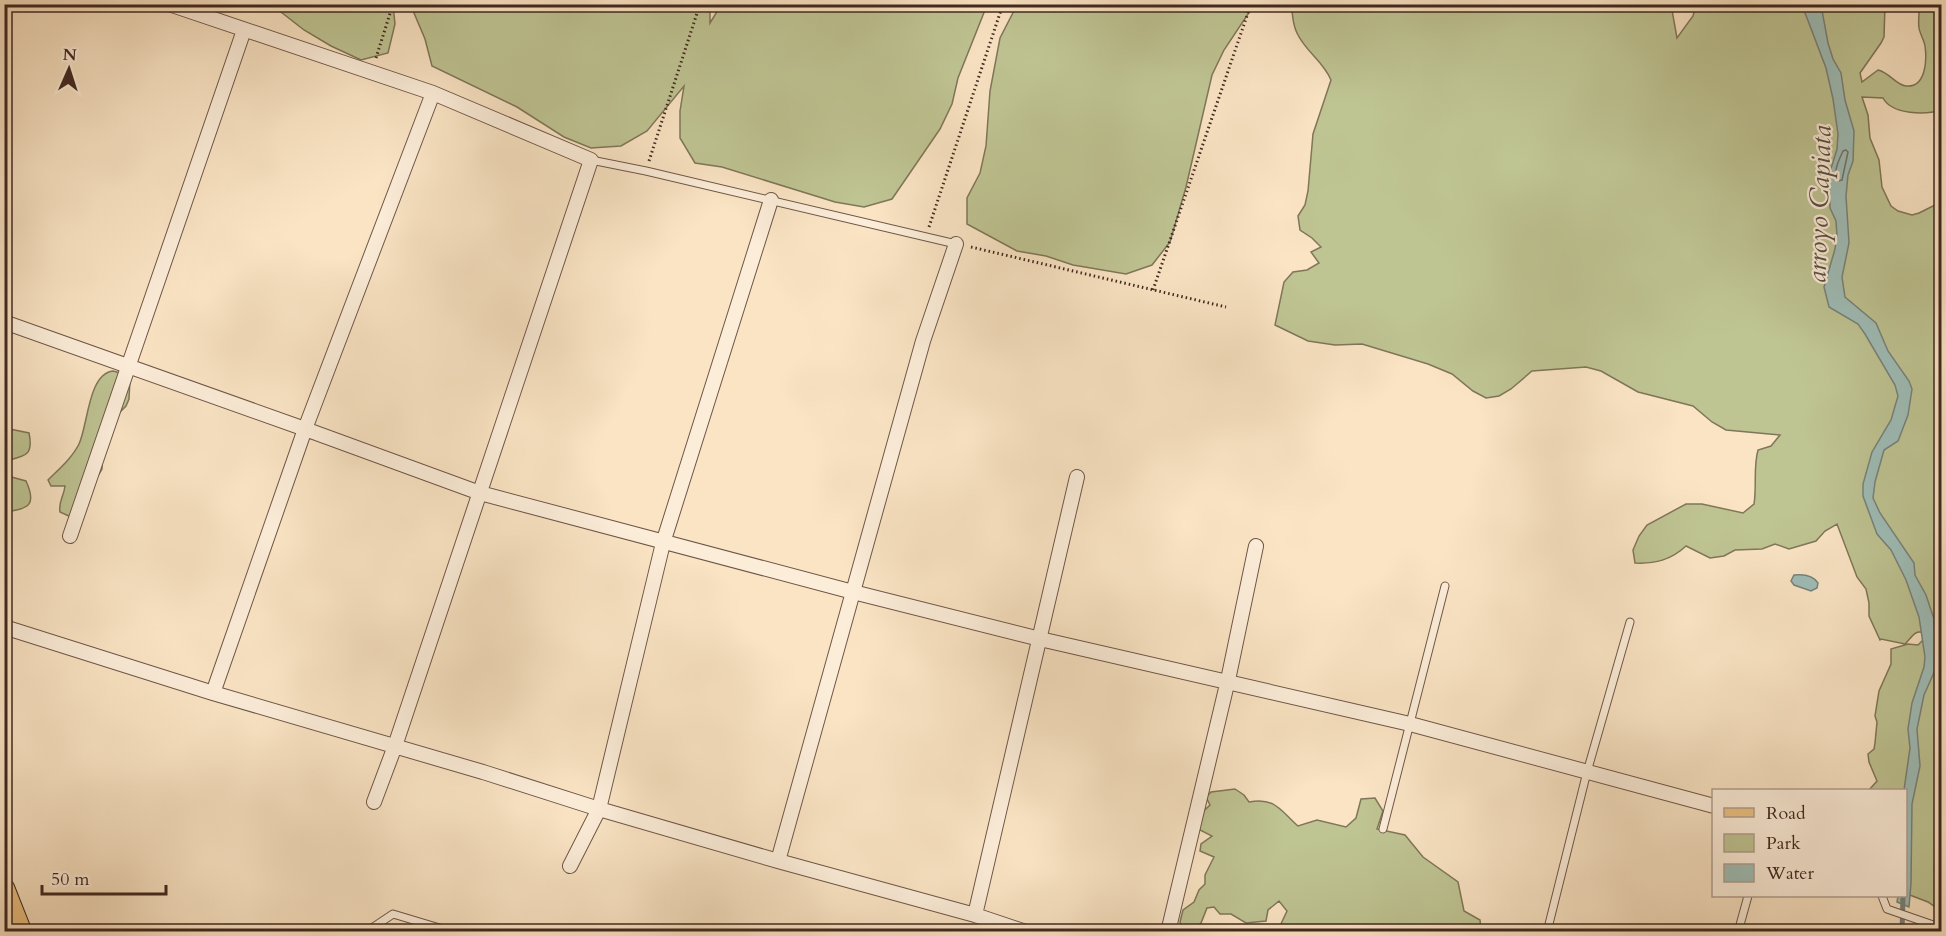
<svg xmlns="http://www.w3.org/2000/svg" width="1946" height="936" font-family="Cardo,serif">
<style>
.green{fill:#bfc493;stroke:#807659;stroke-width:1.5}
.water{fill:#9fbeb8;stroke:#79827b;stroke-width:1.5}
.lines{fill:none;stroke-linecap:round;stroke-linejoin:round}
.shore{stroke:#70736c;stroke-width:1.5}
.stream{stroke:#79827b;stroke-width:5}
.service-casing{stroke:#6f5748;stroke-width:9}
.minor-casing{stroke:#6f5748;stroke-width:16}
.primary-casing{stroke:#41281f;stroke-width:23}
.path{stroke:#41281f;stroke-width:3;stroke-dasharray:1.5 3;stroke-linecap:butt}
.service{stroke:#fcedd9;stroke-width:7}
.minor{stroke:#fcedd9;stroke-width:14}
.primary{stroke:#edc282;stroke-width:21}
.labels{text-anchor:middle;stroke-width:4.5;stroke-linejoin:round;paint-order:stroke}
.water-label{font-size:27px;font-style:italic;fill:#584e45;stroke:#fcedd9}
</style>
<rect width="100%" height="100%" fill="#fae4c4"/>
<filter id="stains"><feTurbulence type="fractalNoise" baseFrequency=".00333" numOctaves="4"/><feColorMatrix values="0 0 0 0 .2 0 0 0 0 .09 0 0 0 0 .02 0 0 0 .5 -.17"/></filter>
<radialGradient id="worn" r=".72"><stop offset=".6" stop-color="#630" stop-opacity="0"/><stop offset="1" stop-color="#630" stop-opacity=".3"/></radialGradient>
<path class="green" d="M272,5H393L395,24L388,53L361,60L331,46L304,30Z
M557,5L559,7L560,4L710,5V23L721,5H987L958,78L952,104L940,129L892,199L864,207L835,202L722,167L695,163L680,138V111L684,86L647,131L621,146L591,148L564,137L517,107L432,66L425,39L414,13V5Z
M1017,5H1254L1224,50L1212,75L1186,187L1170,242L1152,265L1126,274L1073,265L1046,256L1017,251L967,224V198L980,173L986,146L990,91L1000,38Z
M1291,5H1669L1672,10L1677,38L1693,16L1696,5H1885L1884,37L1881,43L1860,73L1862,82L1878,70C1890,73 1896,85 1906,86C1926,88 1927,60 1925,46C1924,40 1920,34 1919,28C1918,20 1919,12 1920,5H1941V110C1926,115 1892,115 1883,98L1862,97L1868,115L1870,138L1879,160L1882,187L1891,206L1898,211L1912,215L1919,213L1941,202L1942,860L1934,869L1937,875L1941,871V911L1928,902L1907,894L1906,790H1869L1877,781L1869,762L1868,754L1874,749L1875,743L1877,722L1875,716L1879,691L1891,664V649L1908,644L1918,645L1923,640L1924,633C1914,629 1911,639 1905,644L1881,639L1880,640L1869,616V603L1866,589L1857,577L1837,524L1825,531L1816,541L1789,549L1775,544L1762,549L1735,550L1724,556L1710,558L1686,546C1671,560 1655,564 1635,563L1633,550L1639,536L1647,525L1686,504H1702L1743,513L1754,504C1757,486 1753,468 1758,450L1771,446L1780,435L1726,430L1712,422L1693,406L1638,392L1601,371L1586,367L1532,371L1511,389L1499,396L1486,398L1473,391L1452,374L1428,364L1362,344L1335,345L1308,341L1275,325L1284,282L1293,272L1307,270L1319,263L1311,252L1321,247L1312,238L1300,230L1298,216L1305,205L1308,191L1313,134L1331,80C1323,61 1305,51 1297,33C1292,23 1293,14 1291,5Z
M113,371L124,374L130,379L129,399L126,406L115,417L103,441L102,469L73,518L60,512C58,502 64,496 65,486H51L48,480C59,469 72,458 79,444C88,425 88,374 113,371Z
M5,428L29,433C34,457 24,456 5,461Z
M4,475L26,481C37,505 29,509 5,512Z
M1235,789L1244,795L1249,802C1275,797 1280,810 1298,826L1317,820L1346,827L1356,818L1361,799L1375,798L1383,811L1377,829L1405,835L1423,857L1458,882L1464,911L1480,920L1481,931H1280L1279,928L1287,911L1279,901L1268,910L1266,921L1246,923L1231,914H1220L1214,907L1207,908L1201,923L1194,931H1184L1180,922L1183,910L1194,902L1199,890L1205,884V875L1214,857L1200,851L1201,844L1212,836L1200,830L1195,819L1210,805L1206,797L1211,792Z"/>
<path class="water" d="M1802,5H1821L1828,43L1833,59L1841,73L1845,100L1854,131L1853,161L1848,175L1846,196L1849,243L1842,277L1845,297L1876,323L1888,351L1909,381L1912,389L1908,415L1898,441L1884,450L1875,482L1873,498L1880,513L1914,563L1915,575L1926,595L1934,619L1935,635L1936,668L1924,695L1917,729L1920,766L1912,804L1911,883L1909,907L1897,902L1898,896H1906V790H1904L1910,748L1908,729L1912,703L1924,667L1925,657L1919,617L1906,580L1891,550L1877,534L1863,496V484L1872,452L1891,420L1898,396L1895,385L1865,334L1858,324L1829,307L1824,287L1835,249L1837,236L1836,221L1830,208L1829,175L1837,149L1838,134L1833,99L1826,68Z
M1794,575C1803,574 1813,575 1818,583L1817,588L1811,591L1794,585L1791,581Z"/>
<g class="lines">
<path class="shore" d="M1846,150L1848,152L1842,180L1838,181C1832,173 1839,160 1843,151Z"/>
<path class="stream" d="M1902,932L1903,896"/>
<defs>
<path id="service" d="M591,160L646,171L956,244
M1383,829L1445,586
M1882,896L1887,909L1942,928
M366,932L393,914L453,932
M1547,932L1587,772L1630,622
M1738,932L1748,896"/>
<path id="minor" d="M169,4L433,93L591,160L395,746L374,802
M4,322L305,429L480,493L853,592L1040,639L1410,724L1714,806
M70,536L244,30
M4,627L213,693L483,772L599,809L778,861L975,915L1026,932
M213,693L305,429L433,93
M778,861L923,341L956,244
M570,866L599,809L663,543L771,200
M975,915L1077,477
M1168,932L1228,680L1256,546"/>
<path id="primary" d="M4,889L21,932"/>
</defs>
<use href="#service" class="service-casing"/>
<use href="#minor" class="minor-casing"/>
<use href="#primary" class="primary-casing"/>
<path class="path" d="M376,58L393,4
M649,161L700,4
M929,227L1003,4
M971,247L1226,307
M1153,290L1251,4"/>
<use href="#service" class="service"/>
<use href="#minor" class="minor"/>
<use href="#primary" class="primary"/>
</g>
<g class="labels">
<g class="water-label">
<text transform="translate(1819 204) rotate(-88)" y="9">arroyo Capiata</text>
</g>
</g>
<rect width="1946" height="936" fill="none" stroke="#fae4c4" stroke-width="24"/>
<rect x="6" y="6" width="1934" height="924" fill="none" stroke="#41281f" stroke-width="3"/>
<rect x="12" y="12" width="1922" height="912" fill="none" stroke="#41281f" stroke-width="1.5"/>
<rect x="1712" y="789" width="195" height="108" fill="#fcedd9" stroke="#b19e8f" stroke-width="1.5"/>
<rect x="1724" y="808" width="30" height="9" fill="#edc282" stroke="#b19e8f" stroke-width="1.5"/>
<text x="1766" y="819" font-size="18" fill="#41281f">Road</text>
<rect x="1724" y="834" width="30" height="18" fill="#bfc493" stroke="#b19e8f" stroke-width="1.5"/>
<text x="1766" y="849" font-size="18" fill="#41281f">Park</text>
<rect x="1724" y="864" width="30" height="18" fill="#9fbeb8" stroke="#b19e8f" stroke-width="1.5"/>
<text x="1766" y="879" font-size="18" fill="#41281f">Water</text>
<g transform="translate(69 69) rotate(3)" stroke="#fcedd9" stroke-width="4.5" paint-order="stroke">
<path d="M0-4.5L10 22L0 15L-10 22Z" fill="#41281f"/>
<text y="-9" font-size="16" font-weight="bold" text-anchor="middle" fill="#41281f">N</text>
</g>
<path d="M42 885v9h124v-9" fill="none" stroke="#41281f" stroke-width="3"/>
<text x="51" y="885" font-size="18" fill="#41281f" stroke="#fcedd9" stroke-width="4.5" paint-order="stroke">50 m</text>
<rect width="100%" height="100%" filter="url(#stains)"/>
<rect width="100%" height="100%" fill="url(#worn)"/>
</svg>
